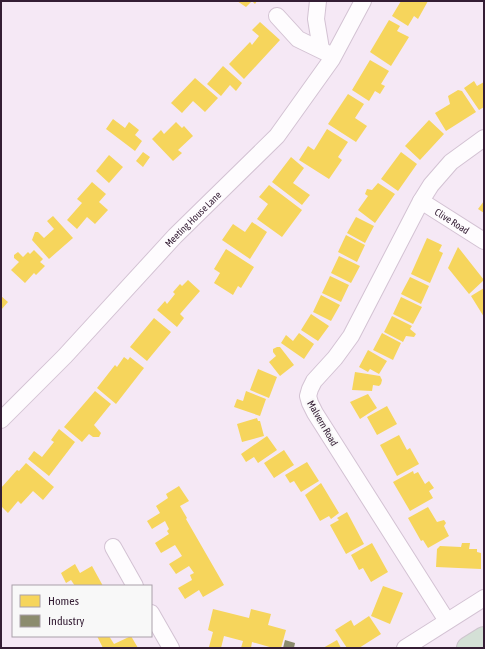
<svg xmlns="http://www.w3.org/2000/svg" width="485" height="649" font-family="'Asap Condensed',sans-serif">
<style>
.homes{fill:#f6d55c}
.industry{fill:#8c8c6e}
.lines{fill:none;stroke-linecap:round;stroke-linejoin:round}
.minor-casing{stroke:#d3c2d3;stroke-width:18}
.highway-casing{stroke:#cec5ce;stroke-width:24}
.minor{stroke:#fefcfe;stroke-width:16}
.highway{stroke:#d4e0d6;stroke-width:22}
.labels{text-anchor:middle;stroke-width:4;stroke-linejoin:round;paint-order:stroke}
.street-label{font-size:10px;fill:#341d34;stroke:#f8f8f8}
</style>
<rect width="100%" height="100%" fill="#f5e8f5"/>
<path class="homes" d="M237,1H257L255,4L252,1L246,7Z
M401,1H428L418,19L414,16L408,26L392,16Z
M389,20L400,26L397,31L409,37L391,66L370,52Z
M260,22L280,40L244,79L229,64L250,42L252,45L259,36L252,30Z
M370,60L389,71L381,84L385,86L380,94L375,91L369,101L352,90Z
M223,66L242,83L236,91L230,85L221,96L207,84Z
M195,78L218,98L205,112L193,101L182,113L171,103Z
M474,81L477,86L484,82V107L479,110L464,88Z
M458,90L462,91L476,112L446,131L435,113L450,104L448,96Z
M348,94L364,104L355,118L367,126L356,142L328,124Z
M113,119L125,128L129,122L139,130L135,135L142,141L135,151L106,129Z
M429,120L444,134L420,160L405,146Z
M176,122L182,128L184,126L193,136L178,150L182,153L173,161L152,139L161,130L164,134Z
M327,129L348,142L338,157L342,160L329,179L299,160L308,146L314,150Z
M143,152L150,157L143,167L136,161Z
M401,152L417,164L398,191L381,179Z
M109,155L123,167L109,183L96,171Z
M291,157L304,168L293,183L310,195L302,205L272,182Z
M92,182L106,194L99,202L108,210L95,224L87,217L77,229L67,220L82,203L77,199Z
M378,183L395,194L375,223L358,210L368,196L365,194L367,189L372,190Z
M269,185L302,210L282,237L257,219L268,204L259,197Z
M484,201V213L478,209Z
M53,216L73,238L49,259L32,240L35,232H38L44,238L54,229L47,221Z
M356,217L374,226L365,243L347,233Z
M252,222L267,232L250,259L222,240L233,224L245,232Z
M346,235L365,245L357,262L338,252Z
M427,238L442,245L439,251L443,253L430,283L411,274Z
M458,247L484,280L469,294L448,268Z
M226,249L254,267L241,288L238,286L233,295L214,283L220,273L214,269Z
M34,250L43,259L40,262L45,266L36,275L34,273L25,283L11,270L19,262L14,258V255L18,252L23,257L28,252L30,254Z
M339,256L360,266L351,283L331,273Z
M330,276L349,285L341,302L322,293Z
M410,277L429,286L421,304L401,294Z
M188,280L200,291L180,314L184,318L177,327L157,310L165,301L167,304L175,294L173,292L180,284L182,286Z
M484,288V317L471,296Z
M321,295L340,305L331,321L313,312Z
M1,296L8,302L1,310Z
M401,297L422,307L413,324L393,314Z
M311,314L329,326L318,341L301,330Z
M392,316L412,326L410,329L416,334L414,337L406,336L403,342L384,332Z
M154,318L171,332L147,361L130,347Z
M299,333L314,344L304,359L281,343L286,335L293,341Z
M382,333L401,343L393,360L373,350Z
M277,347H280L294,365L280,376L269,362L276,356L273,352V349Z
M368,350L387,361L379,374L370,369L368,372L359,367Z
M124,357L128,360L130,357L144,368L116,404L97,388L115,365L117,367Z
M258,369L277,377L269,398L250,390Z
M355,372L380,376L382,380L381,384L379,386L373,385L372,391L352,390Z
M95,391L111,404L94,425L101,433L99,437H93L89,434L82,442L64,427Z
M246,391L266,399L260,416L234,407L237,399L243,401Z
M368,394L377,408L360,419L350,402Z
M387,406L397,424L377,435L367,417Z
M257,418L258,421H260L264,436L242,442L237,424Z
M59,429L75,442L49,476L28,459L34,451L42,457L54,442L51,440Z
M399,435L407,450L410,448L419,464L397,476L380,445Z
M267,436L277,450L258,463L254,457L246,462L241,454Z
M284,450L294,465L274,478L264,463Z
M307,462L319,481L301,492L294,481L290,483L285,475Z
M26,463L54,487L43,500L33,491L21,504L18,501L8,513L1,506V488L17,470L19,471Z
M413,471L414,474L418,472L425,484L429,481L434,488L429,491L433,498L410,511L393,482Z
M321,483L339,513L331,519L329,516L320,521L305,495Z
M179,486L189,501L180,506L187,518L186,519L224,585L203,597L199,590L185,599L178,588L192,580L190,575L194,573L189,566L176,574L169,564L182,556L175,545L161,553L155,543L169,534L167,531L169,529L165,521L152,529L147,521L160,513L156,506L168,498L166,494Z
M428,507L437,522L444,520L446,523L444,526L449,536L428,548L423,540L421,541L408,518Z
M347,512L364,544L346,554L330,525L339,520L337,518Z
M372,543L388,572L371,582L363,568L359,570L351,555Z
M462,543H470L469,549H477V552L481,553V569L436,567L437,549L440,546L461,547Z
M75,564L80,573L92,566L103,586H75L71,580L66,583L61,573Z
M383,586L403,593L390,624L371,616Z
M213,609L249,618L251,609L271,614L268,625L286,630L281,648H273L252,642L251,648H241L243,641L224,636L221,648L209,647L213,632L208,630Z
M369,616L381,634L359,648H347L335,630L351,620L354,626Z
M97,636H109L114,644L131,636L138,648H103Z
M337,640L341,648H323Z"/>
<path class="industry" d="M285,640L295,643L294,648H283Z"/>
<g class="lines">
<defs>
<g id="minor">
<path d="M318,1L316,19L321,49"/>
<path d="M277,16L298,39L333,56"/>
<path id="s1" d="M421,201L484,241"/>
<path id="s2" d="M1,420L65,356L175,236L277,136L332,59L363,1"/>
<path d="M113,547L135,586"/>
<path d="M151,613L171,648"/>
<path d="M447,621L315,413L310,403L308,396L310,389L314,381L335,358L351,336L421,201L431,185L451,162L484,138"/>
<path d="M405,648L484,598"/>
</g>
<path id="highway" d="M468,648L484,638"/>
</defs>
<use href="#minor" class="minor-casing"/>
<use href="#highway" class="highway-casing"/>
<use href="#minor" class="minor"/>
<use href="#highway" class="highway"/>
</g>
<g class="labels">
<g class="street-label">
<text dy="4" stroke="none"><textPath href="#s2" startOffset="278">Meeting House Lane</textPath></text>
<text dy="4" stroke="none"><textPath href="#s1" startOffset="37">Clive Road</textPath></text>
<text transform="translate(323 423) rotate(60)" y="4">Malvern Road</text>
</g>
</g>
<rect width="485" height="649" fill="none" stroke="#341d34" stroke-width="4"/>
<rect x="12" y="585" width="140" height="52" fill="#f8f8f8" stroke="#aaa0aa"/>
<rect x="20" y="595" width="20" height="12" fill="#f6d55c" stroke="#aaa0aa"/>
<text x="48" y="605" font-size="12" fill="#341d34">Homes</text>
<rect x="20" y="615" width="20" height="12" fill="#8c8c6e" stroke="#aaa0aa"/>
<text x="48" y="625" font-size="12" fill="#341d34">Industry</text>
</svg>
